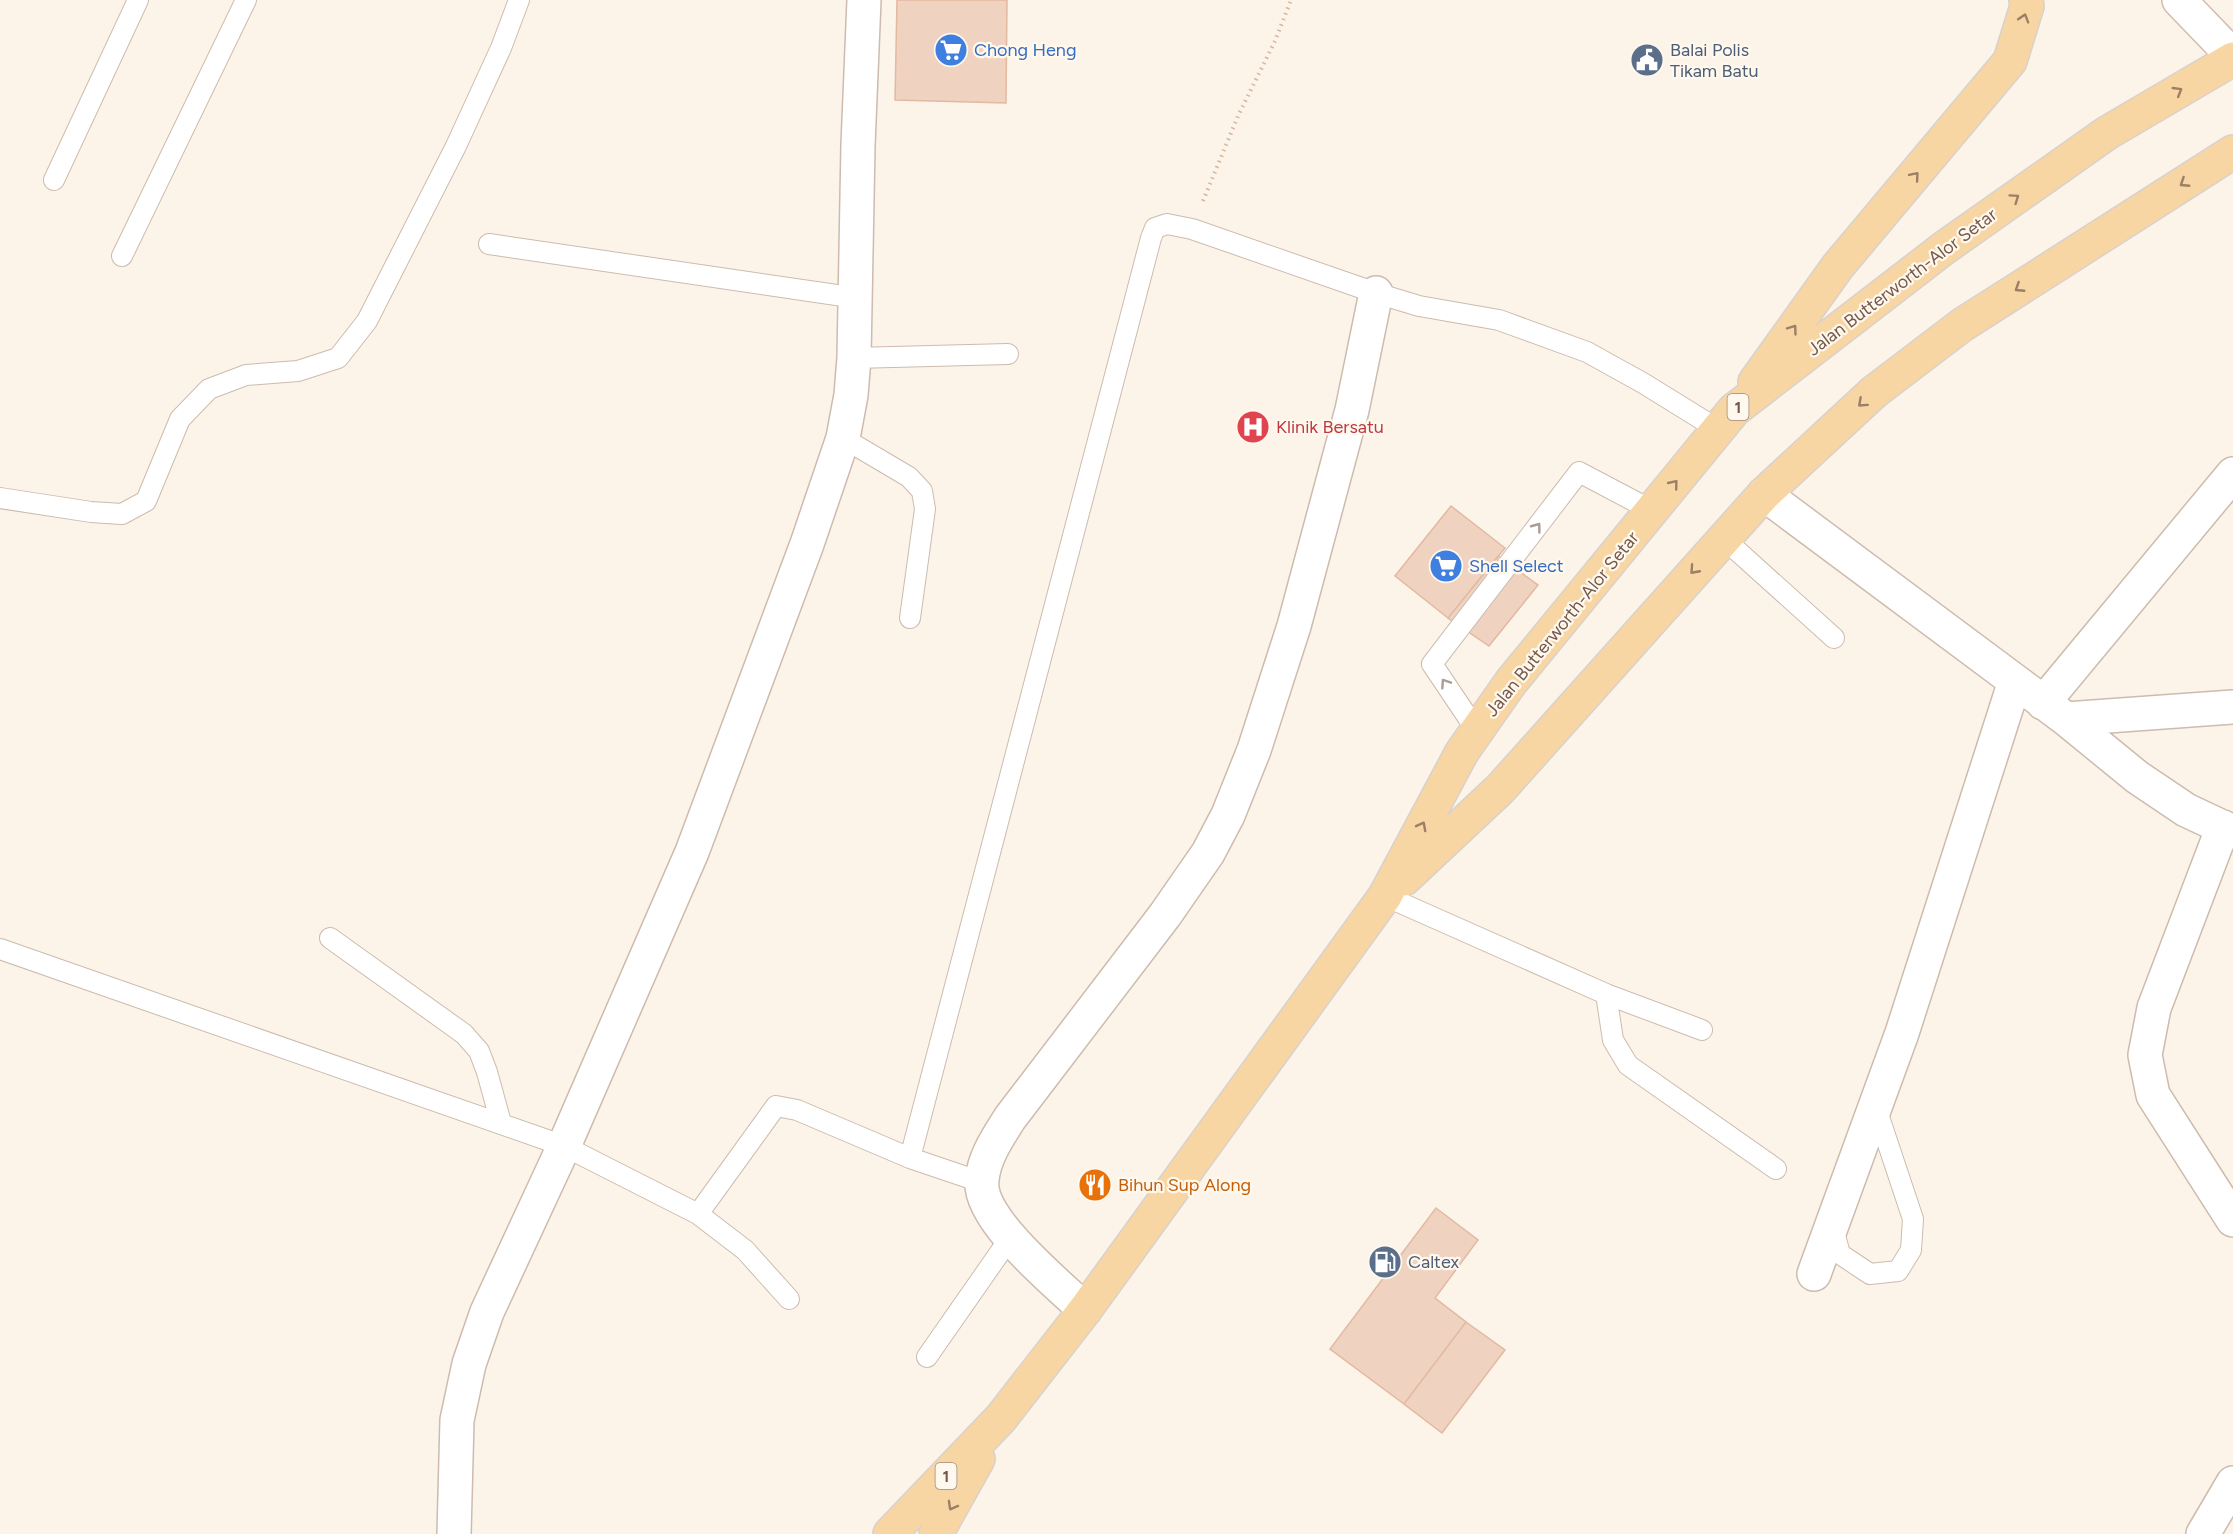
<svg xmlns="http://www.w3.org/2000/svg" width="2233" height="1534" font-family="Figtree,sans-serif">
<style>
.building{fill:#f0d2c0;stroke:#e2b9a1;stroke-width:1.5}
.lines{fill:none;stroke-linecap:round;stroke-linejoin:round}
.service-casing{stroke:#cdbbae;stroke-width:22}
.minor-casing{stroke:#cdbbae;stroke-width:36}
.secondary-casing{stroke:#d2bdae;stroke-width:36}
.primary-casing{stroke:#d8d1cd;stroke-width:36}
.path{stroke:#d6b5a3;stroke-width:4;stroke-dasharray:1.5 4.5;stroke-linecap:butt}
.service{stroke:#fff;stroke-width:20}
.minor{stroke:#fff;stroke-width:33}
.secondary{stroke:#fff;stroke-width:33}
.primary{stroke:#f8d6a3;stroke-width:33}
.oneway{stroke:#9c7f66}
.oneway2{stroke:#ac9c94}
.labels{text-anchor:middle;stroke-width:4.5;stroke-linejoin:round;paint-order:stroke}
.shield{fill:#fef8ee;stroke:#9e897d;stroke-width:1.5}
.shield-label{font-size:16px;font-weight:bold;fill:#755a4c}
.shop-label{font-size:18px;fill:#366cbe;stroke:#fef8ee;text-anchor:start}
.service-label{font-size:18px;fill:#4e5e75;stroke:#fef8ee;text-anchor:start}
.street-label{font-size:18px;fill:#755a4c;stroke:#fef8ee}
.health-label{font-size:18px;fill:#be3a42;stroke:#fef8ee;text-anchor:start}
.food-label{font-size:18px;fill:#c56008;stroke:#fef8ee;text-anchor:start}
</style>
<rect width="100%" height="100%" fill="#fcf4e8"/>
<path class="building" d="M897,0H1007L1006,103L895,100Z
M1451,506L1505,548L1448,618L1395,576Z
M1498,556L1538,585L1489,646L1448,618Z
M1436,1208L1478,1240L1435,1298L1466,1322L1404,1404L1330,1349Z
M1466,1322L1505,1350L1442,1433L1404,1404Z"/>
<g class="lines">
<defs>
<path id="service" d="M54,180L138,0
M489,244L857,298
M122,256L246,0
M854,358L1008,354
M843,438L909,477L922,491L925,509L910,618
M0,498L91,512L122,514L146,501L180,419L209,389L246,375L298,371L338,358L367,321L456,146L501,48L519,0
M1723,538L1834,638
M1477,731L1432,664L1579,472L1653,511
M1385,896L1606,994L1702,1030
M330,938L464,1034L479,1051L487,1072L501,1123
M0,949L564,1146L698,1214L745,1250L789,1299
M1606,994L1613,1040L1628,1065L1776,1169
M910,1158L1151,238L1155,228L1167,224L1192,229L1376,293L1419,306L1499,320L1587,352L1643,383L1719,430
M698,1214L776,1106L797,1110L910,1158L981,1182
M1833,1228L1840,1254L1870,1274L1898,1271L1911,1250L1913,1219L1876,1108
M927,1357L1010,1238"/>
<path id="minor" d="M1764,494L2066,719L2137,777L2186,810L2233,832
M2043,703L2233,474
M2066,719L2233,707
M2223,827L2154,1008L2145,1055L2153,1095L2233,1220
M1814,1274L1902,1033L2015,681
M1085,1310C1058,1284 977,1219 982,1180C984,1157 998,1137 1010,1118L1165,915L1208,853L1228,815L1254,750L1294,626L1352,410L1376,293
M454,1534L457,1420L469,1364L487,1312L564,1146L692,852L807,544L843,438L851,395L854,358L858,145L864,0
M2203,1534L2233,1483"/>
<path id="secondary" d="M2179,0L2233,56"/>
<path id="primary" d="M1755,382L1838,266L2010,61L2027,6L2026,0
M1404,879L1500,789L1764,494L1874,392L1962,325L2233,152
M890,1534L1001,1418L1085,1310L1385,896L1462,752L1511,682L1734,410L1944,248L2107,133L2233,59
M936,1534L978,1459"/>
</defs>
<use href="#service" class="service-casing"/>
<use href="#minor" class="minor-casing"/>
<use href="#secondary" class="secondary-casing"/>
<use href="#primary" class="primary-casing"/>
<path class="path" d="M1203,201L1238,116L1275,41L1291,0"/>
<use href="#service" class="service"/>
<use href="#minor" class="minor"/>
<use href="#secondary" class="secondary"/>
<use href="#primary" class="primary"/>
</g>
<defs><path id="oneway-chevron" d="M-2-3.5L2.5 0L-2 3.5" fill="none" stroke-width="1.6" stroke-linecap="round" stroke-linejoin="round" transform="scale(1.5)"/></defs>
<g class="oneway">
<use href="#oneway-chevron" transform="translate(2024 18) rotate(-73)"/>
<use href="#oneway-chevron" transform="translate(2178 91) rotate(-31)"/>
<use href="#oneway-chevron" transform="translate(1915 176) rotate(-50)"/>
<use href="#oneway-chevron" transform="translate(2184 183) rotate(147)"/>
<use href="#oneway-chevron" transform="translate(2015 198) rotate(-35)"/>
<use href="#oneway-chevron" transform="translate(2019 288) rotate(147)"/>
<use href="#oneway-chevron" transform="translate(1793 329) rotate(-54)"/>
<use href="#oneway-chevron" transform="translate(1862 403) rotate(138)"/>
<use href="#oneway-chevron" transform="translate(1674 484) rotate(-51)"/>
<use href="#oneway-chevron" transform="translate(1694 570) rotate(132)"/>
<use href="#oneway-chevron" transform="translate(1422 826) rotate(-62)"/>
<use href="#oneway-chevron" transform="translate(952 1506) rotate(119)"/>
</g>
<g class="oneway2">
<use href="#oneway-chevron" transform="translate(1537 527) rotate(-53)"/>
<use href="#oneway-chevron" transform="translate(1445 683) rotate(-124)"/>
</g>
<defs>
<symbol id="supermarket-disc" viewBox="-11 -11 22 22"><circle r="9.5" fill="#3f7fe0" stroke="#fef8ee"/><path d="M-6-5.5h2.5l.6 2H6L4.5 2H-2.5L-4.4-4H-6ZM-1.5 3.2a1.3 1.3 0 1 0 .1 0ZM3 3.2a1.3 1.3 0 1 0 .1 0Z" fill="#fff"/></symbol>
<symbol id="civic-disc" viewBox="-11 -11 22 22"><circle r="9.5" fill="#5c6f8a" stroke="#fef8ee"/><path d="M-.6-6.5H3V-4.5H.6V-3L4-1V1h2V6H-6V1h2V-1L-.6-3ZM-1.2 2.5V6h2.4V2.5Z" fill="#fff"/></symbol>
<symbol id="hospital-disc" viewBox="-11 -11 22 22"><circle r="9.5" fill="#e0444e" stroke="#fef8ee"/><path d="M-5-5h3v3.5h4V-5h3V5h-3V1.5h-4V5h-3Z" fill="#fff"/></symbol>
<symbol id="restaurant-disc" viewBox="-11 -11 22 22"><circle r="9.5" fill="#e8710a" stroke="#fef8ee"/><path d="M-5-6h1v4h1v-4h1v4h1v-4h1v5L-1.5 .5V6h-2V.5L-5-1ZM5-6V6H3V1.5H1.5Q1.5-4 5-6Z" fill="#fff"/></symbol>
<symbol id="fuel-disc" viewBox="-11 -11 22 22"><circle r="9.5" fill="#5c6f8a" stroke="#fef8ee"/><path d="M-5.5-6h7V0h2V4h1.3V-2.5L3-4.5l.8-.8L6-3V5H2.5V1h-1V6h-7ZM-4.2-4.7v3.2H.2V-4.7Z" fill="#fff"/></symbol>
</defs>
<g fill-rule="evenodd">
<use href="#supermarket-disc" x="932" y="31" width="38" height="38"/>
<use href="#civic-disc" x="1628" y="41" width="38" height="38"/>
<use href="#hospital-disc" x="1234" y="408" width="38" height="38"/>
<use href="#supermarket-disc" x="1427" y="547" width="38" height="38"/>
<use href="#restaurant-disc" x="1076" y="1166" width="38" height="38"/>
<use href="#fuel-disc" x="1366" y="1243" width="38" height="38"/>
</g>
<g class="labels">
<g class="shield">
<rect x="1727.5" y="394" width="21" height="26" rx="4.5"/>
<rect x="935.5" y="1463" width="21" height="26" rx="4.5"/>
</g>
<g class="shield-label">
<text x="1738" y="413">1</text>
<text x="946" y="1482">1</text>
</g>
<g class="shop-label">
<text x="974" y="56">Chong Heng</text>
<text x="1469" y="572">Shell Select</text>
</g>
<g class="service-label">
<text x="1670" y="56">Balai Polis<tspan x="1670" dy="21">Tikam Batu</tspan></text>
<text x="1408" y="1268">Caltex</text>
</g>
<g class="street-label">
<text transform="translate(1902 282) rotate(-37)" y="6">Jalan Butterworth-Alor Setar</text>
<text transform="translate(1562 624) rotate(-51)" y="6">Jalan Butterworth-Alor Setar</text>
</g>
<g class="health-label">
<text x="1276" y="433">Klinik Bersatu</text>
</g>
<g class="food-label">
<text x="1118" y="1191">Bihun Sup Along</text>
</g>
</g>
</svg>
